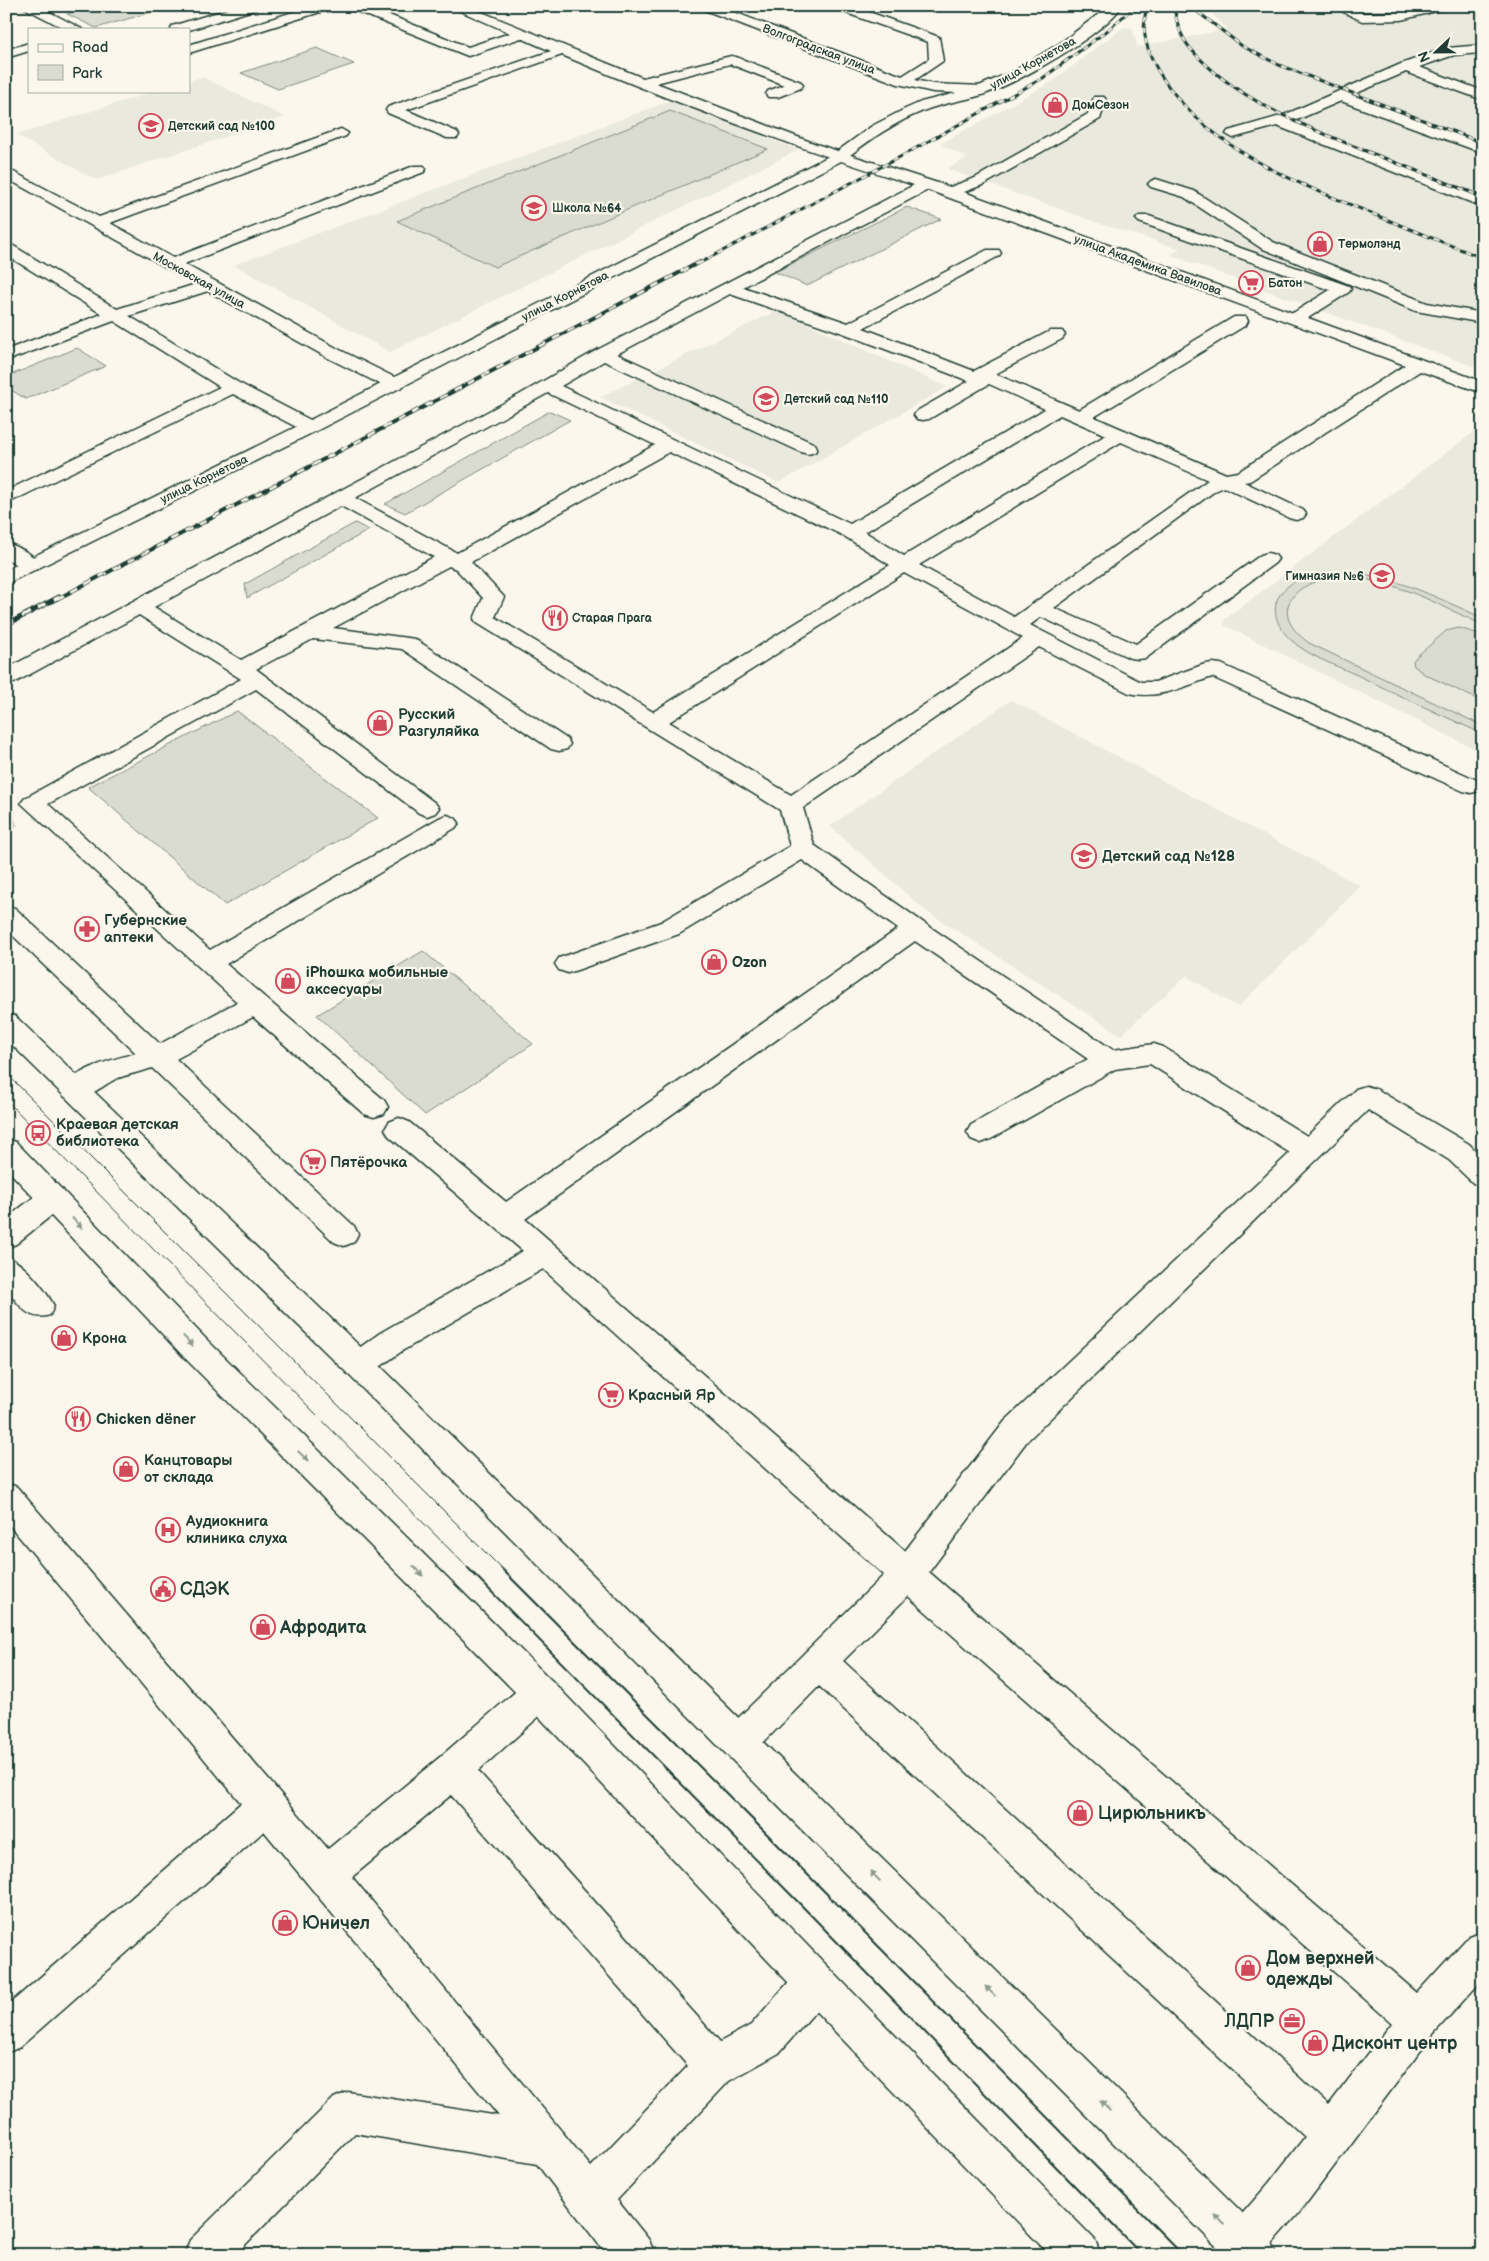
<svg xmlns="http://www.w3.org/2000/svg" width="1489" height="2261" font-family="'Balsamiq Sans',sans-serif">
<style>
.built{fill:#eae9de}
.green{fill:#dbdcd1;stroke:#7d8c82}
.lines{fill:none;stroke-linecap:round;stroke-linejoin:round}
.minor-tunnel{stroke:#cfd2c7;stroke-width:23;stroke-dasharray:23 12;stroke-linecap:butt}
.minor-casing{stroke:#1f3d34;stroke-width:3}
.major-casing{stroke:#1f3d34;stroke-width:3}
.highway-casing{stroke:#1f3d34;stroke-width:3}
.minor{fill:#fbf7ec;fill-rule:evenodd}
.major{fill:#fbf7ec;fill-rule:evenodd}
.highway{fill:#fbf7ec;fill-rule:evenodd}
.tram-far1{stroke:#1f3d34;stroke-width:1}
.tram{stroke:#1f3d34;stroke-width:2}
.rail-far2-casing{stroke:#1f3d34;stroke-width:3}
.rail-far1-casing{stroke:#1f3d34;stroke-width:4}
.rail-casing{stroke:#1f3d34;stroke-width:5}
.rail-far2{stroke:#fbf7ec;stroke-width:2;stroke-dasharray:5.5;stroke-linecap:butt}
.rail-far1{stroke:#fbf7ec;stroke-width:2.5;stroke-dasharray:8;stroke-linecap:butt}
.rail{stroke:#fbf7ec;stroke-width:3;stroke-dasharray:9;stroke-linecap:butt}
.oneway{fill:#8d9a90}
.labels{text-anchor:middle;stroke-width:4.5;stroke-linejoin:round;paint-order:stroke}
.far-street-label{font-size:12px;fill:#1f3d34;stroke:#fbf7ec}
.far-poi-label{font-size:12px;font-weight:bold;fill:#1f3d34;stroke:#fbf7ec;text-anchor:start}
.poi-label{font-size:15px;font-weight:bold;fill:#1f3d34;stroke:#fbf7ec;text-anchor:start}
.near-poi-label{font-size:18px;font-weight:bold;fill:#1f3d34;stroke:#fbf7ec;text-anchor:start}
</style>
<rect width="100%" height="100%" fill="#fbf7ec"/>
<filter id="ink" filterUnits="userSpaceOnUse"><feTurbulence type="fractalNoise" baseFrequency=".02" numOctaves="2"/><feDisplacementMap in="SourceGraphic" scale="10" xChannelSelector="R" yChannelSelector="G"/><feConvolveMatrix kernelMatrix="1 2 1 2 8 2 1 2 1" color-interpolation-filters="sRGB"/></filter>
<g filter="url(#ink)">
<path class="built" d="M1204,6H1483V370L1170,255L1180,249L1104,225L947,169L967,158L940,144L1053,81L1124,27L1133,28L1137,47L1228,29Z
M202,77L285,117L96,180L16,135L155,91H189V81Z
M672,100L798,150L390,352L234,265Z
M774,312H781L947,387L779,483L600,397Z
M1483,425V753L1224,625L1225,619Z
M1011,700L1361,886L1238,1007L1186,976L1121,1035L926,911L830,826Z"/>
<path class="green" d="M95,6H173L96,28L67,14Z
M317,48L354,64L278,89L241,73Z
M670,111L768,149L495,267L397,221Z
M907,207L941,219L807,286L775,272Z
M77,348L106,366L26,399L6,387V377Z
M550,411L570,420L405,513L385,504Z
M355,523L369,530L247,598L245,584Z
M1332,572C1388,571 1432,596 1483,618V625C1431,602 1371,564 1312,583C1302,587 1291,595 1288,606C1284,622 1298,635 1309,643L1483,726V734C1441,715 1400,696 1359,676C1335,665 1307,656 1289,638C1279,628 1272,614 1277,600C1286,579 1312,575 1332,572Z
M1459,628L1483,635V702L1424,674L1414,666L1413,661L1416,657L1446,631Z
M237,711L378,818L225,905L88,787Z
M423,951L533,1044L425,1115L317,1015Z"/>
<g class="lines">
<path class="minor-tunnel" d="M6,818L13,815"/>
<defs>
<path id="minor" d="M21,6H38L82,29H65Z
M238,6H258L256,9L189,30L171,29L172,26Z
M312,6H332L330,9L189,53V45Z
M349,6H367L468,47L510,33L449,6H467L643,78L731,56L736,57L801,82L803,85L801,88L778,97H768L766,94L768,91L784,85L730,64L656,83L816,144L950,187L975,178L1088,114L1094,97H1104L1106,100L1100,119L985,184L964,192L1293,313L1330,290L1139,222L1136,219L1139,216H1149L1349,286L1351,289L1349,292L1308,318L1483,382V393L1420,371L1250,481L1244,482L1303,510L1306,514L1303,518L1296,520L1289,518L1224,487L1215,491L1054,608L1136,644L1261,555L1268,553L1275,555L1278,559L1275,563L1146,658L1138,659L1130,658L1041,617L1030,625L1141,682H1155L1205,664L1213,663L1221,664L1479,781L1482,786L1479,791L1471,793L1463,791L1212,677C1185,686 1159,700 1129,693L1039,647L803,808L814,845L924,923L1113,1050L1154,1044L1163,1047L1307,1136L1356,1089L1366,1086L1376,1089L1469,1144L1483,1158V1186L1473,1183L1449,1160L1368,1110L1027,1441L929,1572L1417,1993L1469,1936L1483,1931V1979L1433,2034L1299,2213L1262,2255H1227L1223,2244L1229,2229L1269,2183L1305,2137L819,1686L752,1754L739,1760L726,1754L721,1742L726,1730L884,1575L543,1269L402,1351L370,1374L359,1378L348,1374L344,1365L348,1356L380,1333L523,1251L389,1136L385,1129L389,1122L399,1118L409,1122L506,1202L898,929L802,860L679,934L577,970L568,973L559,970L555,964L559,958L661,922L790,846L780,810L477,623L474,619L483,598L456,569L449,566L333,628L415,639L567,739L570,744L567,749L559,751L551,749L402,649L313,639L256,669L435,803L439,808L435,813L427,816L419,813L256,689L48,804L210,950L439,818L447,815L455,818L459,823L455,828L226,964L384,1100L388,1107L384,1114L374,1117L364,1114L253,1017L176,1059L354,1226L358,1234L354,1242L344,1246L334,1242L152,1068C141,1072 129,1074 118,1078C100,1086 86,1103 65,1097L62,1090C73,1069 115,1059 136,1053L6,929V906L15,908L160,1044L237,1002L21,803L25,798L241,679L139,615L14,683L6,684V669L519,395L597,350L914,185C795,147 677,104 562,55L406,110L457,132L459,135L457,138H447L388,113L386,110L388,107L551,51L521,38L468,56L351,9ZM928,190L1405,365L1238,472L1226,474L1094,417L1246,325L1248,321L1246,317H1234L1079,410L995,374L1062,339L1065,335L1062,331H1050L974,371L863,328L999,256L1001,253L999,250H987L848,323L743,287ZM730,294L843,333L969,381L917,411L914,415L917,419L923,420L929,419L989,384L1045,409L850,524L561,386L604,361L801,452L808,454L815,452L817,448L815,444L617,354ZM548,393L655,445L457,553L355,498ZM1060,415L1106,435L904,556L865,532ZM1121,442L1208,480L1014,617L919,565ZM669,452L844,536L890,565L653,712L495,617L504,597L471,562ZM341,506L434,557L241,660L154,607ZM904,573L1023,638L791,795L669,722ZM915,941L1088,1059L971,1125L967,1132L971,1139L981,1143L991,1139L1115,1069L1150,1064L1290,1153L1005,1421L905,1551L525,1219ZM908,1596L1392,2023L1329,2105L843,1661Z
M700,6H718L902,76L929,59L928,42L835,9L833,6H852L939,37L943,61L915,80L933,84L983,86L990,90L983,94L933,92L898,84L702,9Z
M1331,6H1348L1364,13L1401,12L1424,6H1446L1444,9L1401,20L1362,21Z
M29,43V51L6,58V50Z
M1483,45V53L1454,55L1419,67L1483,91V100L1406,72L1352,95L1483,144V153L1341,101L1292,122L1483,197V207L1277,126L1233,138L1226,134L1228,131L1284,115L1401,64L1447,48Z
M341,129L348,133L346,136L110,223L173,258L414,166H424L426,169L424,172L184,264L340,350L400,380L403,384L400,388H388L328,358L208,291L129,316L239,383L316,423L319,427L316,431L310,432L304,431L233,394L6,504V491L220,387L114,321L6,361V350L102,314L6,255V243L12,245L117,309L196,284L6,178V168L99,217Z
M1156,179L1194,191L1273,242L1427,303L1483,313V323L1416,311L1261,248L1184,197L1151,187L1148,184L1151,181Z
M6,543C18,546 34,555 41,565L38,569C25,572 17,565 6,558Z
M53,1187L63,1190L67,1198L63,1206L16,1244L6,1248V1219L43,1190Z
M6,1256C23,1262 46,1290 54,1306L50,1315C27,1322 20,1304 6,1289Z
M6,1483L17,1487L328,1849L440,1757L528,1681L540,1676L552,1681L557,1693L552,1705L478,1771L720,2042L751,2025L801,1968L815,1963L829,1968L834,1982L829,1996L779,2053L729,2081L617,2200L649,2240L655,2255H607L537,2164L355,2133L235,2255H184L190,2240L334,2098L348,2092L499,2116L264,1831L20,2047L6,2053V2007L241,1803L6,1521ZM451,1795L688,2066L591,2167L352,1877Z"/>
<path id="major" d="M1109,6H1122C1102,36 1017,83 982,95C962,101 942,103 923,111C895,122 869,140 845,159L316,431L6,584V570L304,423L835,153L872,126L903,110L921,102L972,89L1014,71L1062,42Z"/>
<path id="highway" d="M6,1014L15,1016L370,1356L1270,2240L1276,2255H1225L348,1374L6,1039Z
M6,1139L16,1142L205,1338L552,1681L829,1968L1095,2240L1101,2255H1050L801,1996L528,1705L183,1356L6,1168Z"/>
</defs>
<use href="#minor" class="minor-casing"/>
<use href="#major" class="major-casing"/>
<use href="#highway" class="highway-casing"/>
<use href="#minor" class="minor"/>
<use href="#major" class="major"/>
<use href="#highway" class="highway"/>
<path class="tram-far1" d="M6,1073L502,1569
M6,1100L469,1569"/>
<path class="tram" d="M468,1568L803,1907L1142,2255
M501,1568L821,1888L1183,2255"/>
<defs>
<path id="rail-far2" d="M1147,6C1140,32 1147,52 1160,74C1207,149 1295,182 1373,214C1410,229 1446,244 1483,258
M1174,6C1176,21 1180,36 1190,48C1234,100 1311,129 1373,154C1410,168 1446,183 1483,197
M1190,6L1242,46L1279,65L1483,143
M698,264L898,158L1043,78L1108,30L1135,6"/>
<path id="rail-far1" d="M57,599L700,262"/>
<path id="rail" d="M6,625L59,597"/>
</defs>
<use href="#rail-far2" class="rail-far2-casing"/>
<use href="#rail-far1" class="rail-far1-casing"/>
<use href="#rail" class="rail-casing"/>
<use href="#rail-far2" class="rail-far2"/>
<use href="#rail-far1" class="rail-far1"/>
<use href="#rail" class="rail"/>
</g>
<defs><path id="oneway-solid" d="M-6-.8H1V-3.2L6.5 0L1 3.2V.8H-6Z" transform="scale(1.25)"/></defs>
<g class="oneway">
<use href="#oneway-solid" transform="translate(77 1223) rotate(47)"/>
<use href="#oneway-solid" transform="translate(188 1341) rotate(47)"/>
<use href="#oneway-solid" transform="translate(303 1456) rotate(45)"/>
<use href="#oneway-solid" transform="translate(418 1571) rotate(45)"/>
<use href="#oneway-solid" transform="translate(875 1876) rotate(-135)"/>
<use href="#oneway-solid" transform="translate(990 1991) rotate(-135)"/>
<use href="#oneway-solid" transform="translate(1105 2106) rotate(-135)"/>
<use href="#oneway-solid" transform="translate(1220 2220) rotate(-135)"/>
</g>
</g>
<defs>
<symbol id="shop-ring" viewBox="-11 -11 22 22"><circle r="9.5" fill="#fbf7ec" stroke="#d1495b" stroke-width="1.5"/><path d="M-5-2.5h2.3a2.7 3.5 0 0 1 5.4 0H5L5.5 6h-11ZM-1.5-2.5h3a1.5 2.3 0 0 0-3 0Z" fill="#d1495b"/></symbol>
<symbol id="school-ring" viewBox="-11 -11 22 22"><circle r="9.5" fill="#fbf7ec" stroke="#d1495b" stroke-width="1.5"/><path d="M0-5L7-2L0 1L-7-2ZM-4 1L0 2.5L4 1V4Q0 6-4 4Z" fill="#d1495b"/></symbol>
<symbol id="supermarket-ring" viewBox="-11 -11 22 22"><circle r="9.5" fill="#fbf7ec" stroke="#d1495b" stroke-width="1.5"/><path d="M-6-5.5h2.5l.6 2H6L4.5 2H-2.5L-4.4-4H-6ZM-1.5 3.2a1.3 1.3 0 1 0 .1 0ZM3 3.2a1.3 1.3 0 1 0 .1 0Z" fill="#d1495b"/></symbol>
<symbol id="restaurant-ring" viewBox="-11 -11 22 22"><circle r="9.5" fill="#fbf7ec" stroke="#d1495b" stroke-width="1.5"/><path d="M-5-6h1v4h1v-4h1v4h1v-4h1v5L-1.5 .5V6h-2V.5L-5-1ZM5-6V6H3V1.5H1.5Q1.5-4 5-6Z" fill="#d1495b"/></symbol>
<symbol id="pharmacy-ring" viewBox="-11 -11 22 22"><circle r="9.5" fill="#fbf7ec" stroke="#d1495b" stroke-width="1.5"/><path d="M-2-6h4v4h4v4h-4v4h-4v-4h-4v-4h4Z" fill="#d1495b"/></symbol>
<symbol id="bus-ring" viewBox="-11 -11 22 22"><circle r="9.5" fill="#fbf7ec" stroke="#d1495b" stroke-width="1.5"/><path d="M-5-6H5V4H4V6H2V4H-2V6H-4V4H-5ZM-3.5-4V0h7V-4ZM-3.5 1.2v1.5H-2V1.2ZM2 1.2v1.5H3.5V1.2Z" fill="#d1495b"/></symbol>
<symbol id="hospital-ring" viewBox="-11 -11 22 22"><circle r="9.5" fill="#fbf7ec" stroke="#d1495b" stroke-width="1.5"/><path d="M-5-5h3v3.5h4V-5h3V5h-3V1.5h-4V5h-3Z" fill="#d1495b"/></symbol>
<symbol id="civic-ring" viewBox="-11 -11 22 22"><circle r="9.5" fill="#fbf7ec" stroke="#d1495b" stroke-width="1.5"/><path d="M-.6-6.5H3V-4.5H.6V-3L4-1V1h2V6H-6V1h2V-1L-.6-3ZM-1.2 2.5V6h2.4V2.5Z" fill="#d1495b"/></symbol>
<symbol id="office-ring" viewBox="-11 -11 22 22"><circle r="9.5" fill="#fbf7ec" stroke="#d1495b" stroke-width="1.5"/><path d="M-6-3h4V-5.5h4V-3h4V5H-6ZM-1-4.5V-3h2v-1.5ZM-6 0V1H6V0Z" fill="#d1495b"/></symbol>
</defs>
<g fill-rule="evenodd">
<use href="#shop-ring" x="1041" y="91" width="28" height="28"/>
<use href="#school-ring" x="137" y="112" width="28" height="28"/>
<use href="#school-ring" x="520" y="194" width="28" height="28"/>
<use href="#shop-ring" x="1306" y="230" width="28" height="28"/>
<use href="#supermarket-ring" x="1237" y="269" width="28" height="28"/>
<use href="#school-ring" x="752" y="385" width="28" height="28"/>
<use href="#school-ring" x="1368" y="562" width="28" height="28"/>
<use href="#restaurant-ring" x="541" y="604" width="28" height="28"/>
<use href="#shop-ring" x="366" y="709" width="28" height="28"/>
<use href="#school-ring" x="1070" y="842" width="28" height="28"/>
<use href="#pharmacy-ring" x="73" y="915" width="28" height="28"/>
<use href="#shop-ring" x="700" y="948" width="28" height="28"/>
<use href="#shop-ring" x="274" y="967" width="28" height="28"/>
<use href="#bus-ring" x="24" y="1119" width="28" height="28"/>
<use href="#supermarket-ring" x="299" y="1148" width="28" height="28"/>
<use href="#shop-ring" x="50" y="1324" width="28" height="28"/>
<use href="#supermarket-ring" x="597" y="1381" width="28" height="28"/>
<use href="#restaurant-ring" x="64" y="1405" width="28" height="28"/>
<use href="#shop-ring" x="112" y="1455" width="28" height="28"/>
<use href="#hospital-ring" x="154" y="1516" width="28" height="28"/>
<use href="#civic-ring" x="149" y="1575" width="28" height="28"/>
<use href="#shop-ring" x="249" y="1613" width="28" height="28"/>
<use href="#shop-ring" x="1066" y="1799" width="28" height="28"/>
<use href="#shop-ring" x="271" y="1909" width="28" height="28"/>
<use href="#shop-ring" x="1234" y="1954" width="28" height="28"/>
<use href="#office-ring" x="1278" y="2007" width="28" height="28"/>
<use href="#shop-ring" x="1301" y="2029" width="28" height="28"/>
</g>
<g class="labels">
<g class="far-street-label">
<text transform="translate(819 49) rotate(21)" y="4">Волгоградская улица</text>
<text transform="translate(1033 63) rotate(-29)" y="4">улица Корнетова</text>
<text transform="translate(1148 265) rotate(20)" y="4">улица Академика Вавилова</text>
<text transform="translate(199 280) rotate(29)" y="4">Московская улица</text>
<text transform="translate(565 296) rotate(-27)" y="4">улица Корнетова</text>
<text transform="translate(204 479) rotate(-26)" y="4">улица Корнетова</text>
</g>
<g class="far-poi-label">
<text x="1072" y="109">ДомСезон</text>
<text x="168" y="130">Детский сад №100</text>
<text x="552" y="212">Школа №64</text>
<text x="1338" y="248">Термолэнд</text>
<text x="1268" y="287">Батон</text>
<text x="784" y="403">Детский сад №110</text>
<text x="1364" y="580" text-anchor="end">Гимназия №6</text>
<text x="572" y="622">Старая Прага</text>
</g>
<g class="poi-label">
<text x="398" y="719">Русский<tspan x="398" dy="17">Разгуляйка</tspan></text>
<text x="1102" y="861">Детский сад №128</text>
<text x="104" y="925">Губернские<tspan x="104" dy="17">аптеки</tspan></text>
<text x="732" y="967">Ozon</text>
<text x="306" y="977">iPhoшка мобильные<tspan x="306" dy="17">аксесуары</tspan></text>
<text x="56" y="1129">Краевая детская<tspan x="56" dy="17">библиотека</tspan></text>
<text x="330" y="1167">Пятёрочка</text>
<text x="82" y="1343">Крона</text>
<text x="628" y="1400">Красный Яр</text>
<text x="96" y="1424">Chicken dëner</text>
<text x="144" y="1465">Канцтовары<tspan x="144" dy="17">от склада</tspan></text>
<text x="186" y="1526">Аудиокнига<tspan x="186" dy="17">клиника слуха</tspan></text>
</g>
<g class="near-poi-label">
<text x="180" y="1595">СДЭК</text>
<text x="280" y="1633">Афродита</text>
<text x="1098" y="1819">Цирюльникъ</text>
<text x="302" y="1929">Юничел</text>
<text x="1266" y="1964">Дом верхней<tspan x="1266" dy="21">одежды</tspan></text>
<text x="1274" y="2027" text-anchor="end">ЛДПР</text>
<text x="1332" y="2049">Дисконт центр</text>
</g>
</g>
<rect width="1489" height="2261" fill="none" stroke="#fbf7ec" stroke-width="25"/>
<rect x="12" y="12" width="1464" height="2236" fill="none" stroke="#1f3d34" stroke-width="2" filter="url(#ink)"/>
<rect x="28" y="28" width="162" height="65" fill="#fbf7ec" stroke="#a3ada2"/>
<rect x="38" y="44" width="25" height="8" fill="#fbf7ec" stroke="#a3ada2"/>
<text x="72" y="52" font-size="15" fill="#1f3d34">Road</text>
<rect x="38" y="65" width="25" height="15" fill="#dbdcd1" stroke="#a3ada2"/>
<text x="72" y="78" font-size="15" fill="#1f3d34">Park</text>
<g transform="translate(1436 52) rotate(248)" stroke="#fbf7ec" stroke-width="4" paint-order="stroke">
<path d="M0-4L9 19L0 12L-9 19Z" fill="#1f3d34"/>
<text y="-8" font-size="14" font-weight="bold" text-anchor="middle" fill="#1f3d34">N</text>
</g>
</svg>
